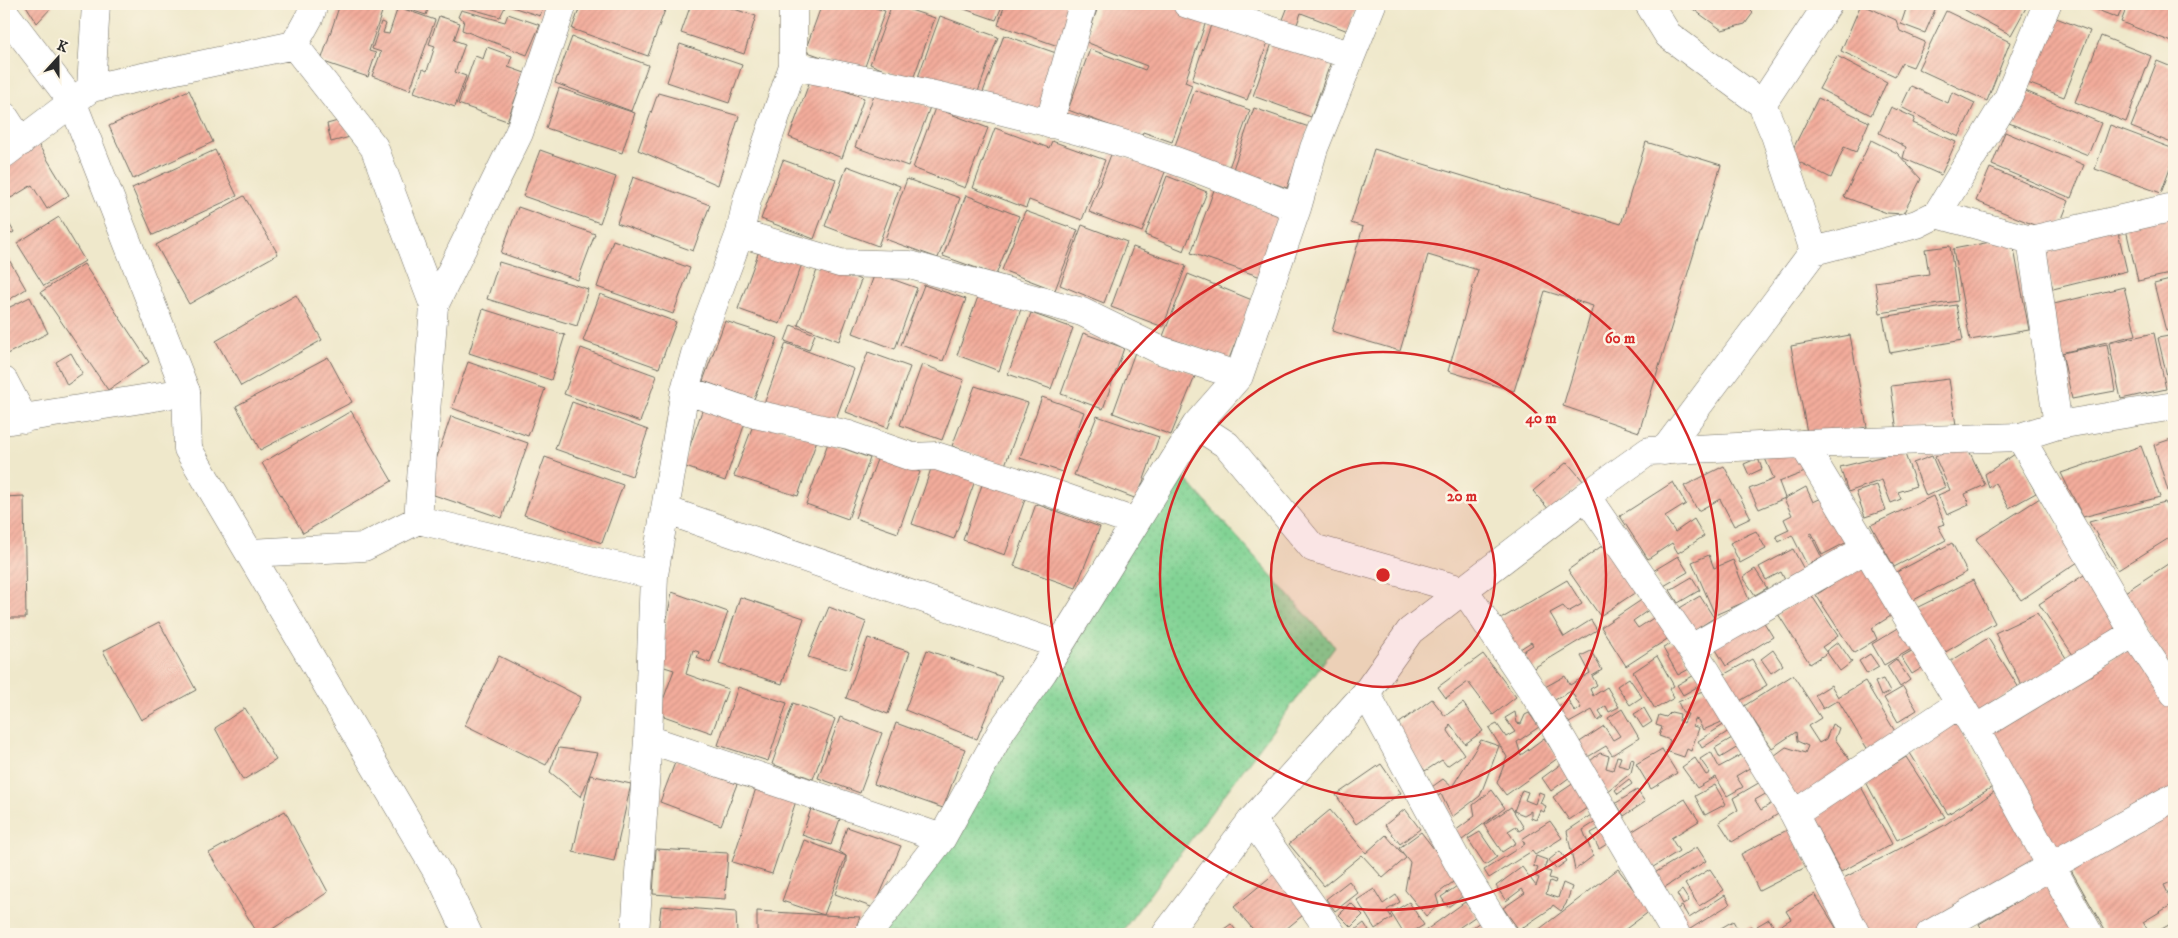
<svg xmlns="http://www.w3.org/2000/svg" width="2178" height="938" font-family="'IM FELL DW Pica',serif">
<style>
.park{fill:url(#park-dots);stroke:#567f60}
.building{fill:url(#building-hatch)}
.lines{fill:none;stroke-linecap:round;stroke-linejoin:round}
.minor-casing{stroke:#706d63;stroke-width:29}
.tertiary-casing{stroke:#706d63;stroke-width:29}
.minor{stroke:#fff;stroke-width:28}
.tertiary{stroke:#fff;stroke-width:28}
.ring{fill:none;stroke:#d62828;stroke-width:2.5}
.centre{fill:#d62828;stroke:#fcf5e5;stroke-width:2.5}
.ring-label{font-size:15px;text-anchor:middle;font-weight:bold;fill:#d62828;stroke:#fcf5e5;stroke-width:5;stroke-linejoin:round;paint-order:stroke}
</style>
<defs>
<pattern id="park-dots" width="8" height="8" patternUnits="userSpaceOnUse" patternTransform="scale(1.25)"><rect width="8" height="8" fill="#82d394"/><path d="M2 2h.1M6 6h.1" fill="none" stroke="#70b580" stroke-width="1.8" stroke-linecap="round"/></pattern>
<pattern id="building-hatch" width="6" height="6" patternUnits="userSpaceOnUse" patternTransform="scale(1.25)"><rect width="6" height="6" fill="#f3ac9b"/><path d="M-1 1l2-2M0 6l6-6M5 7l2-2" fill="none" stroke="#d09486"/></pattern>
</defs>
<rect width="100%" height="100%" fill="#fcf5e5"/>
<filter id="ink" filterUnits="userSpaceOnUse"><feTurbulence type="fractalNoise" baseFrequency=".02" numOctaves="2"/><feDisplacementMap in="SourceGraphic" scale="10" xChannelSelector="R" yChannelSelector="G"/><feConvolveMatrix kernelMatrix="1 2 1 2 8 2 1 2 1" color-interpolation-filters="sRGB"/></filter>
<filter id="wash" filterUnits="userSpaceOnUse"><feTurbulence type="fractalNoise" baseFrequency=".0096" numOctaves="4" result="noise"/><feDisplacementMap in="SourceGraphic" scale="20" xChannelSelector="R" yChannelSelector="G"/><feGaussianBlur stdDeviation="1.12" result="paint"/><feColorMatrix in="noise" values="0 0 0 0 0 0 0 0 0 0 0 0 0 0 0 0 0 1.4 0 .05"/><feComposite in="paint" operator="in"/></filter>
<g filter="url(#wash)">
<rect width="100%" height="100%" fill="#efe8cb"/>
<path class="park" d="M1179,472L1335,647L1120,934H877Z"/>
<g id="blocks">
<path class="building" d="M25,4H51L52,7L37,23Z
M340,4H368L383,9L369,51L376,53L368,77L321,61Z
M393,4H430L426,15Z
M454,4H544L540,16L506,5L500,17Z
M581,4H647L665,10L648,56L572,29Z
M691,4H718L756,16L744,54L681,33Z
M822,4H864L885,11L863,72L805,51Z
M892,4L935,18L912,82L870,64Z
M950,4H1003L996,20Z
M1005,4H1073L1058,46L998,25Z
M1099,4H1168L1208,16L1185,82L1192,85L1172,142L1143,132L1141,137L1068,110L1090,49L1145,70L1147,66L1086,42Z
M1289,4H1358L1348,31L1301,13L1296,27L1282,22Z
M1686,4H1744L1753,13L1745,24L1722,30Z
M1861,4L1896,20L1900,31L1925,42L1913,67L1902,63L1895,76L1841,51Z
M1892,4H1935L1937,5L1925,33L1901,24L1906,9Z
M1954,4H2028L2011,35Z
M2082,4H2123L2118,18Z
M2128,4H2174V37L2172,42L2121,22Z
M398,7L435,20L410,90L372,76L381,52L372,49L381,22L386,24L383,33L389,34Z
M461,10L505,22L508,14L540,25L527,55L462,30L464,20L458,17Z
M1946,11L2010,42L1987,101L1918,69Z
M439,16L460,23L454,40L465,44L455,72L466,76L455,107L414,92L423,69L427,71L435,46L429,44Z
M940,16L998,37L976,97L918,77Z
M2051,16L2090,31L2064,97L2025,82Z
M1213,19L1269,39L1247,100L1192,80Z
M1004,35L1059,54L1037,115L982,95Z
M1275,35L1333,56L1311,117L1253,96Z
M2101,36L2151,56L2126,122L2075,102Z
M572,37L648,65L631,111L555,83Z
M680,44L742,65L729,103L667,82Z
M487,47L512,56L508,67L525,73L507,121L458,104L475,56L483,59Z
M1837,56L1887,82L1871,115L1819,89Z
M2157,61L2174,68V144L2131,127Z
M811,78L864,98L842,158L789,137Z
M1911,86L1948,103L1952,92L1975,103L1959,137L1901,107Z
M877,87L930,107L908,166L855,147Z
M559,88L635,113L622,153L546,128Z
M189,90L213,142L133,179L109,126Z
M1195,90L1250,110L1228,170L1173,151Z
M2023,90L2101,123L2088,155L2009,123Z
M658,93L739,116L718,185L638,150Z
M1818,98L1869,122L1856,152L1844,147L1831,178L1789,157Z
M1891,107L1915,118L1913,123L1956,142L1941,175L1903,158L1906,147L1879,133Z
M935,108L988,128L965,188L913,168Z
M1254,108L1309,127L1287,188L1233,169Z
M345,119L350,137L331,142L327,124Z
M2110,125L2174,149V158L2161,193L2095,169Z
M995,128L1049,148L1052,141L1105,160L1082,220L1029,200L1026,208L973,188Z
M2005,132L2084,165L2071,198L1992,165Z
M1871,140L1897,153L1921,179L1903,214L1887,213L1844,197Z
M1646,142L1721,165L1639,432L1563,406L1593,306L1545,291L1514,391L1448,371L1478,270L1428,255L1400,351L1332,331L1363,227L1351,223L1374,149L1621,224Z
M38,144L69,195L47,209L32,185L11,198L4,186V166Z
M215,150L237,196L153,235L132,188Z
M540,150L616,177L600,223L523,196Z
M1112,152L1165,172L1142,232L1089,212Z
M783,160L836,179L814,239L761,219Z
M847,166L900,186L878,246L825,226Z
M1990,168L2069,201L2056,234L1976,201Z
M1167,176L1207,192L1184,251L1145,235Z
M633,177L710,205L693,251L617,223Z
M907,179L960,198L938,258L885,239Z
M1214,190L1283,217L1261,277L1191,253Z
M966,195L1019,216L996,275L943,256Z
M244,196L278,254L189,304L156,245Z
M518,207L595,234L578,280L501,253Z
M1025,211L1078,230L1055,290L1002,270Z
M4,215L14,232L4,238Z
M2169,216L2174,239V273L2138,281L2125,225Z
M59,217L85,261L44,286L17,243Z
M2116,224L2127,271L2053,289L2041,242Z
M1082,225L1127,242L1104,303L1060,285Z
M2012,238L2029,330L1970,340L1953,249Z
M613,240L690,268L673,314L597,287Z
M1950,246L1958,301L1880,313L1875,282L1929,274L1925,249Z
M1133,247L1186,266L1163,327L1111,307Z
M760,248L802,264L780,324L738,309Z
M4,251L26,289L4,303Z
M499,262L588,289L577,326L487,299Z
M84,264L149,362L108,390L41,292Z
M819,264L861,280L839,341L798,325Z
M875,273L917,288L895,349L853,333Z
M1188,274L1252,300L1229,359L1163,336Z
M2174,279V329L2166,331L2154,284Z
M924,285L966,299L943,361L901,345Z
M2124,287L2136,335L2061,353L2050,305Z
M600,294L676,322L659,368L583,341Z
M979,294L1021,309L999,371L957,355Z
M296,295L322,340L241,386L216,341Z
M30,297L48,333L5,355L4,310Z
M1956,305L1963,340L1890,353L1883,317Z
M483,309L565,335L551,380L469,353Z
M1031,313L1073,328L1051,389L1008,374Z
M725,321L778,338L754,399L703,381Z
M791,325L815,334L809,350L785,341Z
M1083,333L1124,348L1103,409L1061,394Z
M2154,333L2166,389L2121,399L2109,343Z
M1850,335L1867,427L1808,438L1791,346Z
M2174,335V388L2170,389L2158,338Z
M786,343L854,369L833,427L764,404Z
M2107,344L2115,391L2072,399L2062,353Z
M581,348L657,376L640,422L564,394Z
M868,352L910,367L888,428L846,412Z
M1135,352L1196,374L1171,435L1113,413Z
M71,353L83,374L67,385L56,362Z
M328,357L352,402L260,450L236,406Z
M468,362L545,389L528,436L452,408Z
M922,364L964,380L942,440L900,425Z
M1949,379L1956,425L1897,432L1891,386Z
M975,386L1028,403L1005,465L952,446Z
M1042,397L1084,412L1062,472L1020,458Z
M572,402L648,430L632,476L555,449Z
M704,405L746,420L725,481L683,466Z
M351,411L392,481L303,533L262,463Z
M451,416L528,443L502,518L425,492Z
M1097,416L1159,437L1137,499L1074,475Z
M755,420L817,440L798,496L734,476Z
M2174,438V490L2168,491L2154,445Z
M828,443L870,458L848,519L806,504Z
M1793,444L1805,472L1779,482L1785,498L1759,509L1749,489L1774,479L1764,456Z
M1966,444L1985,485L1965,494L1969,505L1947,515L1938,495L1950,490L1935,457Z
M2141,446L2160,497L2083,517L2061,473Z
M1904,451L1916,486L1898,492L1901,499L1891,503L1882,480L1848,492L1840,467Z
M2015,454L2036,493L2009,508L1995,483L1989,488L1985,474Z
M1932,456L1945,487L1926,496L1913,463Z
M545,457L623,485L602,543L524,515Z
M878,457L920,472L898,533L855,518Z
M1758,458L1762,469L1749,475L1744,464Z
M1567,462L1584,482L1550,511L1533,491Z
M933,463L976,478L954,539L912,524Z
M1724,466L1751,518L1734,526L1720,499L1698,511L1684,486Z
M984,479L1027,494L1005,555L963,540Z
M1673,482L1686,504L1665,517L1675,532L1694,519L1704,536L1678,553L1672,543L1648,559L1620,516Z
M1877,485L1886,510L1865,517L1856,492Z
M1806,487L1813,502L1826,496L1849,541L1822,555L1812,533L1810,534L1822,558L1807,565L1792,535L1779,542L1776,536L1789,530L1784,519L1792,515L1784,499Z
M24,496L26,618H4V497Z
M1933,496L1945,524L1938,526L1946,540L1894,567L1871,525Z
M2040,498L2078,562L2021,600L1976,539Z
M2165,502L2174,520V535L2118,570L2089,522Z
M1036,504L1100,527L1076,588L1014,566Z
M1756,531L1766,549L1740,563L1730,543Z
M1606,543L1639,590L1600,616L1568,570Z
M1952,543L1967,572L1908,603L1893,574Z
M1793,549L1807,575L1788,586L1781,572L1766,580L1759,567Z
M1709,555L1714,568L1733,560L1749,600L1715,615L1692,562Z
M1678,556L1688,572L1662,587L1653,571Z
M2174,560V675L2125,592Z
M1865,563L1897,612L1872,628L1877,639L1854,653L1816,595Z
M1755,569L1767,588L1755,595L1743,577Z
M2084,575L2120,630L2075,658L2039,604Z
M1692,577L1700,590L1678,603L1670,590Z
M1567,580L1582,604L1568,612L1563,606L1550,613L1564,637L1591,620L1597,630L1532,669L1522,652L1533,645L1531,642L1517,651L1499,620Z
M1973,580L1995,623L1937,657L1910,611Z
M672,592L728,612L710,663L697,658L699,652L693,650L686,674L728,689L712,733L658,714L674,670L658,665Z
M1810,593L1838,636L1822,647L1827,653L1810,664L1778,614Z
M1700,596L1714,618L1692,632L1678,609Z
M740,597L804,618L782,684L719,664Z
M1643,599L1650,609L1633,621L1638,628L1658,615L1672,636L1626,666L1601,627Z
M829,607L866,622L849,670L808,657Z
M2037,613L2068,661L2022,686L1995,633Z
M1760,616L1773,637L1726,666L1713,645Z
M159,622L196,690L141,720L103,651Z
M1900,627L1913,648L1884,665L1872,644Z
M868,638L910,652L888,714L846,698Z
M1988,638L2019,688L1974,715L1943,666Z
M1677,641L1691,668L1678,675L1663,648Z
M1838,642L1852,662L1840,671L1826,651Z
M2133,646L2174,712V790L2051,860L1989,732Z
M1915,649L1925,666L1912,674L1901,657Z
M927,650L1002,677L977,739L905,710Z
M1773,650L1783,665L1771,673L1761,659Z
M1591,651L1602,670L1592,676L1597,685L1590,689L1593,696L1607,687L1619,707L1609,712L1606,706L1599,711L1603,717L1598,721L1592,710L1569,723L1566,718L1559,722L1552,710L1568,700L1575,712L1581,708L1571,691L1553,701L1545,687L1565,676L1570,685L1590,673L1581,656Z
M1483,654L1516,697L1493,715L1468,682L1446,698L1438,687Z
M1870,654L1879,667L1867,674L1859,661Z
M499,656L581,697L546,765L465,725Z
M1657,656L1674,686L1669,689L1674,698L1655,709L1633,672Z
M1752,659L1767,685L1738,702L1723,675Z
M1896,659L1910,680L1900,687L1887,666Z
M1698,673L1704,683L1683,695L1677,685Z
M1793,675L1821,718L1808,726L1819,743L1826,739L1832,724L1839,728L1835,739L1852,763L1797,800L1771,758L1786,747L1805,753L1808,746L1797,741L1796,732L1772,748L1744,706Z
M1629,678L1642,697L1630,705L1617,686Z
M1883,679L1890,692L1881,696L1875,682Z
M1865,681L1896,733L1868,750L1838,700L1823,709L1815,695L1831,685L1838,697Z
M738,687L787,703L768,761L718,745Z
M1903,687L1917,710L1898,722L1884,698Z
M1709,688L1724,721L1703,730L1698,720L1695,719L1693,726L1699,728L1691,751L1687,749L1684,757L1666,751L1670,740L1659,736L1662,727L1656,725L1659,715L1666,717L1671,712L1680,714L1679,721L1684,723L1688,714L1683,713L1678,702Z
M1432,699L1445,716L1463,703L1483,731L1465,744L1450,724L1448,731L1464,754L1447,766L1442,760L1425,771L1394,727Z
M793,703L835,719L813,779L772,764Z
M245,708L276,760L243,780L215,728Z
M1644,708L1652,722L1643,728L1634,714Z
M1622,709L1639,738L1612,755L1606,746L1581,761L1572,747L1604,726L1613,740L1620,736L1608,718Z
M1515,712L1517,723L1521,724L1525,715L1529,713L1539,727L1517,742L1521,755L1544,738L1558,758L1506,795L1497,783L1507,757L1489,728L1497,724L1506,737L1515,732L1505,718Z
M840,717L882,733L860,793L818,778Z
M1955,720L1994,786L1948,814L1910,753Z
M896,723L965,749L943,808L874,784Z
M1725,724L1729,731L1702,748L1698,741Z
M1732,738L1738,747L1720,758L1715,748Z
M1481,740L1499,746L1480,796L1452,817L1441,794L1434,799L1429,789L1443,779L1452,787Z
M559,748L598,753L581,797L550,772Z
M1662,749L1677,773L1651,789L1636,764Z
M1711,752L1719,767L1745,753L1753,766L1736,776L1743,787L1727,796L1716,777L1697,788L1682,767L1695,758L1706,775L1710,773L1700,759Z
M1600,753L1609,756L1606,768L1613,770L1617,756L1621,757L1618,765L1629,768L1631,759L1634,760L1631,773L1607,792L1585,765Z
M1906,757L1945,817L1897,840L1866,782Z
M676,760L737,784L721,825L660,802Z
M1381,764L1401,793L1356,824L1336,795Z
M1561,764L1570,777L1551,791L1542,778Z
M590,775L631,784L614,861L573,852Z
M1629,779L1632,784L1618,794L1615,790Z
M1577,781L1593,804L1569,820L1553,797Z
M1762,781L1769,792L1755,800L1761,810L1774,802L1780,813L1732,842L1719,822L1738,810L1733,798Z
M1858,781L1892,844L1841,872L1808,812Z
M757,785L797,798L772,874L732,862Z
M1715,785L1726,804L1705,815L1695,796Z
M1492,790L1505,808L1462,840L1455,831L1475,816L1473,805Z
M1522,790L1528,792L1525,800L1535,804L1539,792L1544,794L1540,803L1546,806L1544,812L1540,810L1536,820L1531,818V811L1524,815L1514,811Z
M1637,790L1645,802L1624,816L1616,803Z
M1997,790L2038,864L1918,934H1862L1836,882L1943,826Z
M1685,799L1699,821L1671,838L1679,851L1650,869L1628,834Z
M1511,807L1524,828L1519,831L1516,826L1508,831L1516,843L1502,852L1484,825Z
M2174,807V828L2171,824L2174,830V881L2164,885L2173,904L2143,922L2150,934H2107L2071,870Z
M811,809L840,819L831,845L802,835Z
M1405,809L1420,829L1400,844L1385,825Z
M1330,810L1366,853L1386,835L1406,858L1383,878L1362,855L1324,886L1289,844Z
M285,811L328,892L265,934H258L209,853Z
M1597,811L1602,818L1583,830L1593,856L1575,870L1567,831Z
M1550,821L1562,838L1535,855L1532,851L1489,878L1484,870L1525,844L1522,839Z
M1606,825L1615,839L1599,849L1591,833Z
M847,827L901,846L874,908L835,894L846,862V856L839,851Z
M1789,829L1808,866L1759,891L1741,854Z
M1421,832L1457,879L1436,895L1439,905L1426,916L1405,890L1410,862L1399,848Z
M1480,832L1497,857L1485,865L1468,839Z
M804,840L846,856L824,915L860,917L853,934H757V911L824,915L782,901Z
M1697,847L1706,861L1662,889L1653,874Z
M656,849L728,853L725,899L653,894Z
M1560,851L1567,861L1556,869L1549,860Z
M1536,856L1547,860L1544,870L1551,872L1549,878L1556,880L1555,883L1550,881L1546,894L1558,898L1563,883L1572,887L1566,904L1561,911L1553,905L1550,909L1519,930L1503,908L1525,893L1522,889L1506,901L1496,886L1522,867L1536,886L1539,878L1535,876L1538,868L1533,866Z
M1618,869L1650,911L1623,931L1626,934H1533Z
M1710,869L1724,890L1699,906L1685,884Z
M1275,873L1308,911L1280,934H1257L1234,907Z
M1349,881L1358,893L1335,911L1326,899Z
M2050,882L2081,934H1985L1979,924Z
M1460,884L1466,894L1448,907L1441,897Z
M1374,889L1383,904L1396,895L1400,902L1387,910L1392,918L1375,929L1357,900Z
M1682,890L1689,901L1683,905L1677,894Z
M1815,894L1840,934H1803L1802,932L1799,934H1762L1757,926L1769,919L1775,929L1791,919L1786,911Z
M1725,895L1730,904L1687,931L1674,911L1682,906L1689,918Z
M1409,902L1424,925L1409,934H1404L1391,913Z
M1465,902L1476,916L1450,934L1422,933Z
M1351,903L1363,915L1351,927L1339,915Z
M661,906L736,912L737,934H658Z
M1733,921L1740,933L1751,926L1756,934H1711Z
M1480,922L1489,934H1463Z
M2174,922V934H2153Z
M1364,923L1371,934H1358L1355,930Z
M1231,924L1239,934H1217Z"/>
</g>
</g>
<g filter="url(#ink)">
<use href="#blocks" fill-opacity="0" stroke="#706d63" stroke-width="1"/>
<g class="lines">
<defs>
<path id="minor" d="M1187,4L1350,55
M1649,4L1668,35L1762,104L1775,135L1814,251L1664,451
M294,45L374,147L434,306
M793,66C915,89 1038,116 1156,154C1204,170 1250,190 1297,208
M91,88L96,4
M1762,104L1828,4
M4,116L21,142
M1049,124L1083,4
M4,154L91,88L294,45L310,16L314,4
M1937,214L2008,98L2047,4
M740,233L840,263L910,265L1082,312L1160,350L1239,376
M2031,240L2058,425
M1814,251L1917,224L1937,214L2031,240L2174,207
M4,381L24,419
M685,390L755,414L849,435L912,457L936,456L1049,492L1135,522
M4,421L186,392
M1196,425L1227,445L1313,548L1465,591L1545,710L1676,934
M2020,437L2134,633L2174,693
M1803,444L1975,729L2089,934
M1586,496L1707,672L1794,814L1856,934
M665,510L1059,645
M418,520L654,575
M250,553L364,547L418,520L434,306L519,133L563,4
M1692,648L1866,549
M1366,693L1461,868L1502,934
M1975,729L2134,633
M648,739L942,838
M1794,814L1959,704
M1252,820L1332,934
M635,934L648,739L654,575L685,390L695,354L740,233L747,200L793,66V10L795,4
M868,934L942,838L1002,730L1043,672L1196,425L1239,376L1297,208L1314,148L1372,4
M1930,934L2174,797"/>
<path id="tertiary" d="M4,12L72,101L186,392L188,449L445,885L468,934
M1166,934L1252,820L1366,693L1410,631L1586,496L1649,451L1803,444L2020,437L2058,425L2174,406"/>
</defs>
<use href="#minor" class="minor-casing"/>
<use href="#tertiary" class="tertiary-casing"/>
<use href="#minor" class="minor"/>
<use href="#tertiary" class="tertiary"/>
</g>
</g>
<circle cx="1383" cy="575" r="112" fill="#d62828" fill-opacity=".12"/>
<g class="ring">
<circle cx="1383" cy="575" r="112"/>
<circle cx="1383" cy="575" r="223"/>
<circle cx="1383" cy="575" r="335"/>
</g>
<circle cx="1383" cy="575" r="8" class="centre"/>
<g class="ring-label">
<text x="1620" y="343">60 m</text>
<text x="1541" y="423">40 m</text>
<text x="1462" y="501">20 m</text>
</g>
<rect width="2178" height="938" fill="none" stroke="#fcf5e5" stroke-width="20"/>
<g transform="translate(58 58) rotate(21)" stroke="#fcf5e5" stroke-width="4" paint-order="stroke">
<path d="M0-4L9 19L0 12L-9 19Z" fill="#2b2b2b"/>
<text y="-8" font-size="14" font-weight="bold" text-anchor="middle" fill="#2b2b2b">K</text>
</g>
</svg>
